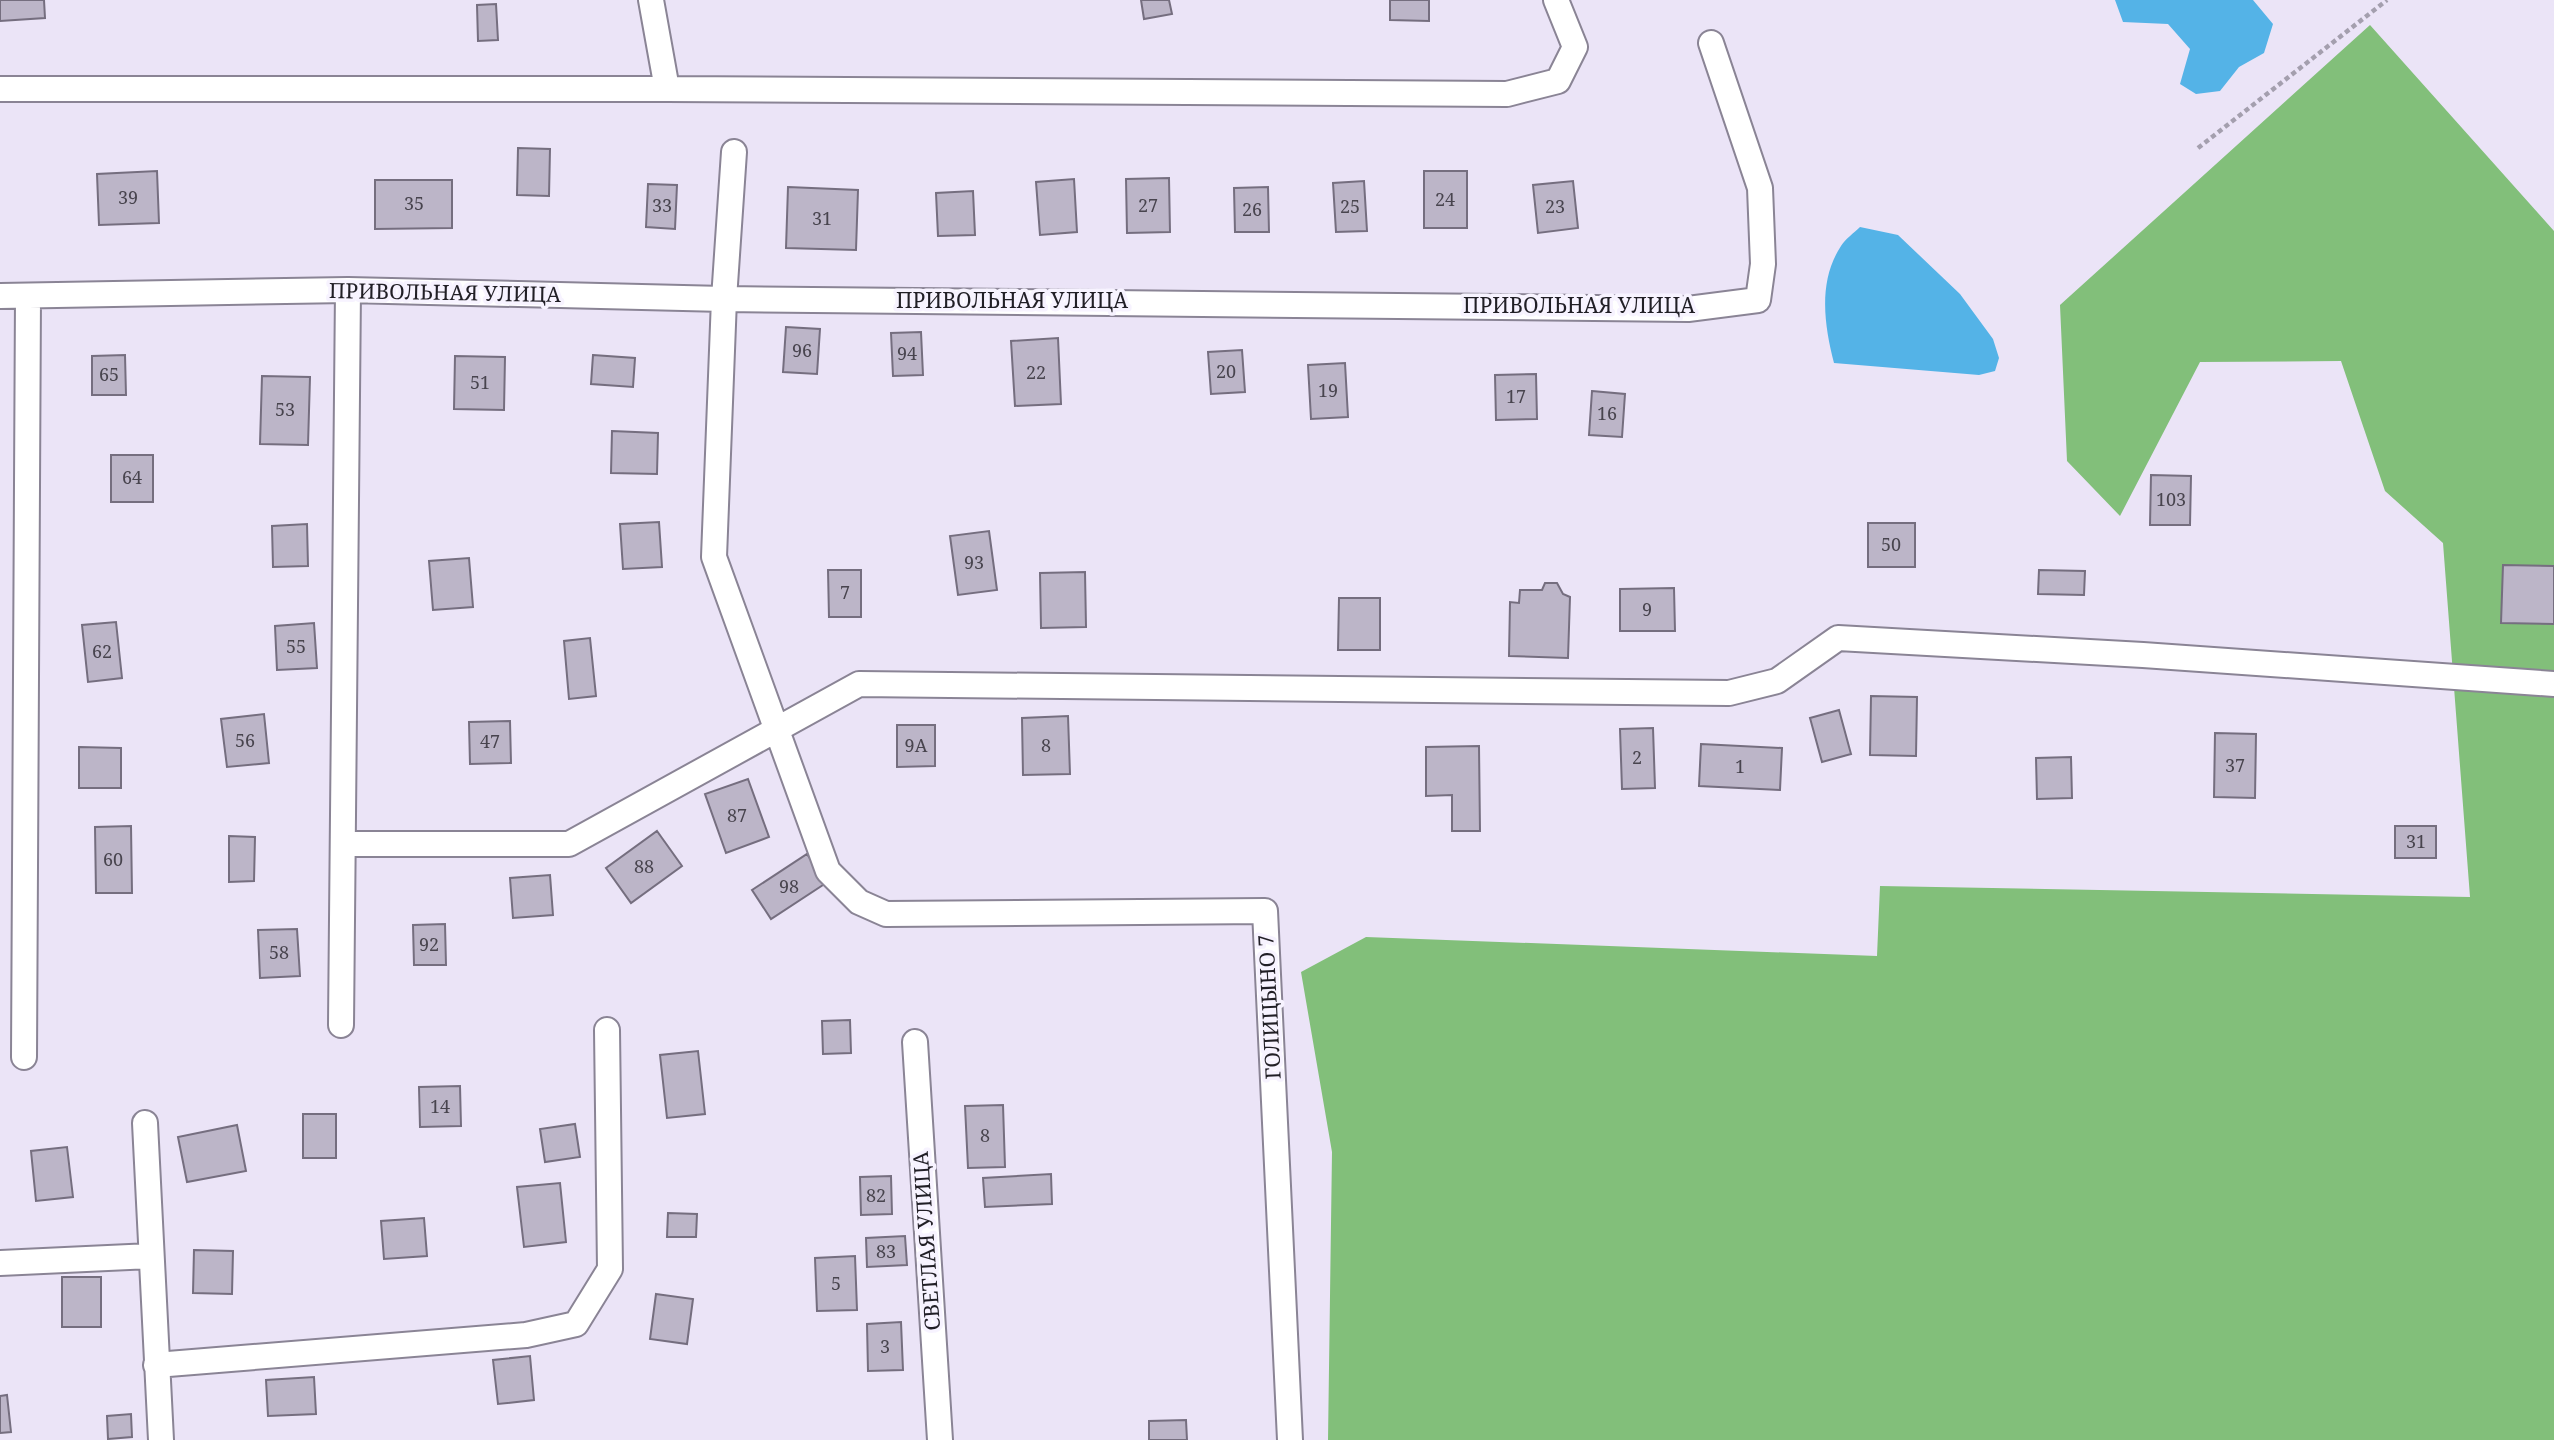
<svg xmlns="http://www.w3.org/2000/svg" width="2554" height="1440" font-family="'Noto Serif',serif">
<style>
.forest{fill:#82bf7a}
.water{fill:#54b3e7}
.building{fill:#bcb5c8;stroke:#756e7f;stroke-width:2}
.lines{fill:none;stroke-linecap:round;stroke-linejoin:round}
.street-casing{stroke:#8a8495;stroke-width:28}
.path{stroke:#a49fae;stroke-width:4.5;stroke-dasharray:5 3.5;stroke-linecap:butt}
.street{stroke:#fff;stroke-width:24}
.labels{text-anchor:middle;stroke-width:7;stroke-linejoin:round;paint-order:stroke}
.number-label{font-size:18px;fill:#48444e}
.street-label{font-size:21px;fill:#211f26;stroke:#f7f3ff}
</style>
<rect width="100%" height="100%" fill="#ebe4f7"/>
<path class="forest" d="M2370,25L2554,231V1440H1328L1332,1152L1301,972L1366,937L1877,956L1880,886L2470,897L2443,543L2385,491L2341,361L2200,362L2120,516L2067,461L2060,305Z"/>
<path class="water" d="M2115,0H2253L2273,24L2264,53L2239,67L2220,91L2196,94L2180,84L2190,49L2168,24L2123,22Z
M1860,227L1898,235L1960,294L1993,339L1999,358L1995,371L1979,375L1834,363C1824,324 1818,281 1841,246C1845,239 1854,233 1860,227Z"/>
<path class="building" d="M0,0H44L45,18L0,21Z
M1141,0H1169L1172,14L1144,19Z
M1390,0H1429V21L1390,20Z
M496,4L498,40L478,41L477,5Z
M518,148L550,149L549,196L517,195Z
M157,171L159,223L99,225L97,174Z
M1424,171H1467V228H1424Z
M1169,178L1170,232L1127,233L1126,179Z
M1074,179L1077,232L1040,235L1036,182Z
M375,180H452V228L375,229Z
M1364,181L1367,231L1336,232L1333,183Z
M1573,181L1578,228L1538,233L1533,185Z
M648,184L677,185L675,229L646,227Z
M788,187L858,190L856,250L786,248Z
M1268,187L1269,232H1235L1234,188Z
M973,191L975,235L938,236L936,193Z
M786,327L820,329L817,374L783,372Z
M921,332L923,375L893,376L891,333Z
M1058,338L1061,404L1015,406L1011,341Z
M1242,350L1245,392L1211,394L1208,352Z
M125,355L126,395H92V356Z
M593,355L635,358L633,387L591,384Z
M455,356L505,357L504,410L454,409Z
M1345,363L1348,417L1311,419L1308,365Z
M1536,374L1537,419L1496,420L1495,375Z
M262,376L310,377L308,445L260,444Z
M1592,391L1625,394L1622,437L1589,435Z
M612,431L658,433L657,474L611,473Z
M111,455H153V502H111Z
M2151,475L2191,476L2190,525H2150Z
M659,522L662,567L623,569L620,524Z
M1868,523H1915V567H1868Z
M307,524L308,566L273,567L272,526Z
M989,531L997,590L958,595L950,536Z
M469,558L473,607L433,610L429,561Z
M2503,565L2554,566V624L2501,623Z
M828,570H861V617H829Z
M2039,570L2085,571L2084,595L2038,594Z
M1085,572L1086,627L1041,628L1040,573Z
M1545,583H1557L1563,594L1570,597L1568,658L1509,656L1510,602L1519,603L1520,590H1542Z
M1674,588L1675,631H1620V589Z
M1339,598H1380V650H1338Z
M116,622L122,678L88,682L82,625Z
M314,623L317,668L277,670L275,626Z
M590,638L596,696L569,699L564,641Z
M1871,696L1917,697L1916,756L1870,755Z
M1839,710L1851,754L1822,762L1810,718Z
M264,714L269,763L227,767L221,719Z
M1068,716L1070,774L1023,775L1022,718Z
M510,721L511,763L470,764L469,722Z
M897,725H935V766L897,767Z
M1653,728L1655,788L1622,789L1620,729Z
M2215,733L2256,734L2255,798L2214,797Z
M1701,744L1782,748L1780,790L1699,786Z
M1479,746L1480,831H1452V795L1426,796V747Z
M79,747L121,748V788H79Z
M2071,757L2072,798L2037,799L2036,758Z
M748,779L769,837L726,853L705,794Z
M131,826L132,893H96L95,827Z
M2395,826H2436V858H2395Z
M657,831L682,866L631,903L606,868Z
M229,836L255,837L254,881L229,882Z
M807,854L826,883L771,919L752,890Z
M550,875L553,915L513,918L510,878Z
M445,924L446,965H414L413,925Z
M297,929L300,976L260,978L258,930Z
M850,1020L851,1053L823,1054L822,1021Z
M698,1051L705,1114L667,1118L660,1055Z
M460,1086L461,1126L420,1127L419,1087Z
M1003,1105L1005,1167L968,1168L965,1106Z
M303,1114H336V1158H303Z
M575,1124L580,1157L545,1162L540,1129Z
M237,1125L246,1171L187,1182L178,1137Z
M67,1147L73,1197L36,1201L31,1151Z
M1051,1174L1052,1204L985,1207L983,1178Z
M891,1176L892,1214L861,1215L860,1177Z
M560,1183L566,1242L524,1247L517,1187Z
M668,1213L697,1214L696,1237H667Z
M424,1218L427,1256L384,1259L381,1221Z
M905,1236L907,1265L867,1267L866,1238Z
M194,1250L233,1251L232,1294L193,1293Z
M855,1256L857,1310L817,1311L815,1258Z
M62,1277H101V1327H62Z
M656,1294L693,1299L687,1344L650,1339Z
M901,1322L903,1370L868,1371L867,1324Z
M530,1356L534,1400L498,1404L493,1360Z
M314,1377L316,1414L268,1416L266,1380Z
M7,1395L11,1432L0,1433V1396Z
M131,1414L132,1437L108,1439L107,1416Z
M1186,1420L1187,1440H1149V1421Z"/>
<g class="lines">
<defs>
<path id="street" d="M651,0L667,89
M0,89H667L1507,94L1558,81L1575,47L1556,0
M734,152L724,299L714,557L828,871L859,902L886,914L1265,911L1290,1440
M0,296L348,290L724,299L1688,309L1758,300L1763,264L1760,188L1711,43
M345,844H569L859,684L1729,693L1777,681L1838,638L2143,655L2554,684
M341,1025L348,290
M915,1042L940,1440
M24,1057L28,296
M145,1123L161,1440
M0,1263L151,1256
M156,1365L526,1335L576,1324L610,1269L607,1030"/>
</defs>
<use href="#street" class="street-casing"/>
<path class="path" d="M2198,148L2387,0"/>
<use href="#street" class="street"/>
</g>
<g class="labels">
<g class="number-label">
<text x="128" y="204">39</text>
<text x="1445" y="206">24</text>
<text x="414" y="210">35</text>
<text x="662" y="212">33</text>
<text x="1148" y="212">27</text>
<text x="1350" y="213">25</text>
<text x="1555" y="213">23</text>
<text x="1252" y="216">26</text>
<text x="822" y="225">31</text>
<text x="802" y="357">96</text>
<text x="907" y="360">94</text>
<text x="1226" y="378">20</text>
<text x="1036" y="379">22</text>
<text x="109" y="381">65</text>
<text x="480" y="389">51</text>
<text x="1328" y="397">19</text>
<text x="1516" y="403">17</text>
<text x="285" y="416">53</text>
<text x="1607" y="420">16</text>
<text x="132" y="484">64</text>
<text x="2171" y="506">103</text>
<text x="1891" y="551">50</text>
<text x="974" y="569">93</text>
<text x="845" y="599">7</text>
<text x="1647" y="616">9</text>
<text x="296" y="653">55</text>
<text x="102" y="658">62</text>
<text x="245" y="747">56</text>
<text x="490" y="748">47</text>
<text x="916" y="752">9А</text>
<text x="1046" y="752">8</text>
<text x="1637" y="764">2</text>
<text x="2235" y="772">37</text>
<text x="1740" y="773">1</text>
<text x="737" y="822">87</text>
<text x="2416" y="848">31</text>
<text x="113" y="866">60</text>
<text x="644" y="873">88</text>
<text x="789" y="893">98</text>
<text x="429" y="951">92</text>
<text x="279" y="959">58</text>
<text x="440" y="1113">14</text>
<text x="985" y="1142">8</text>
<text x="876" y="1202">82</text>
<text x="886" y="1258">83</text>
<text x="836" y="1290">5</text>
<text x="885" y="1353">3</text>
</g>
<g class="street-label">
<text transform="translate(445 293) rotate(1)" y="7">ПРИВОЛЬНАЯ УЛИЦА</text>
<text x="1012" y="308">ПРИВОЛЬНАЯ УЛИЦА</text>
<text x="1579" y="313">ПРИВОЛЬНАЯ УЛИЦА</text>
<text transform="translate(1270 1007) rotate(-93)" y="7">ГОЛИЦЫНО 7</text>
<text transform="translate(927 1241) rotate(-94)" y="7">СВЕТЛАЯ УЛИЦА</text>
</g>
</g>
</svg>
